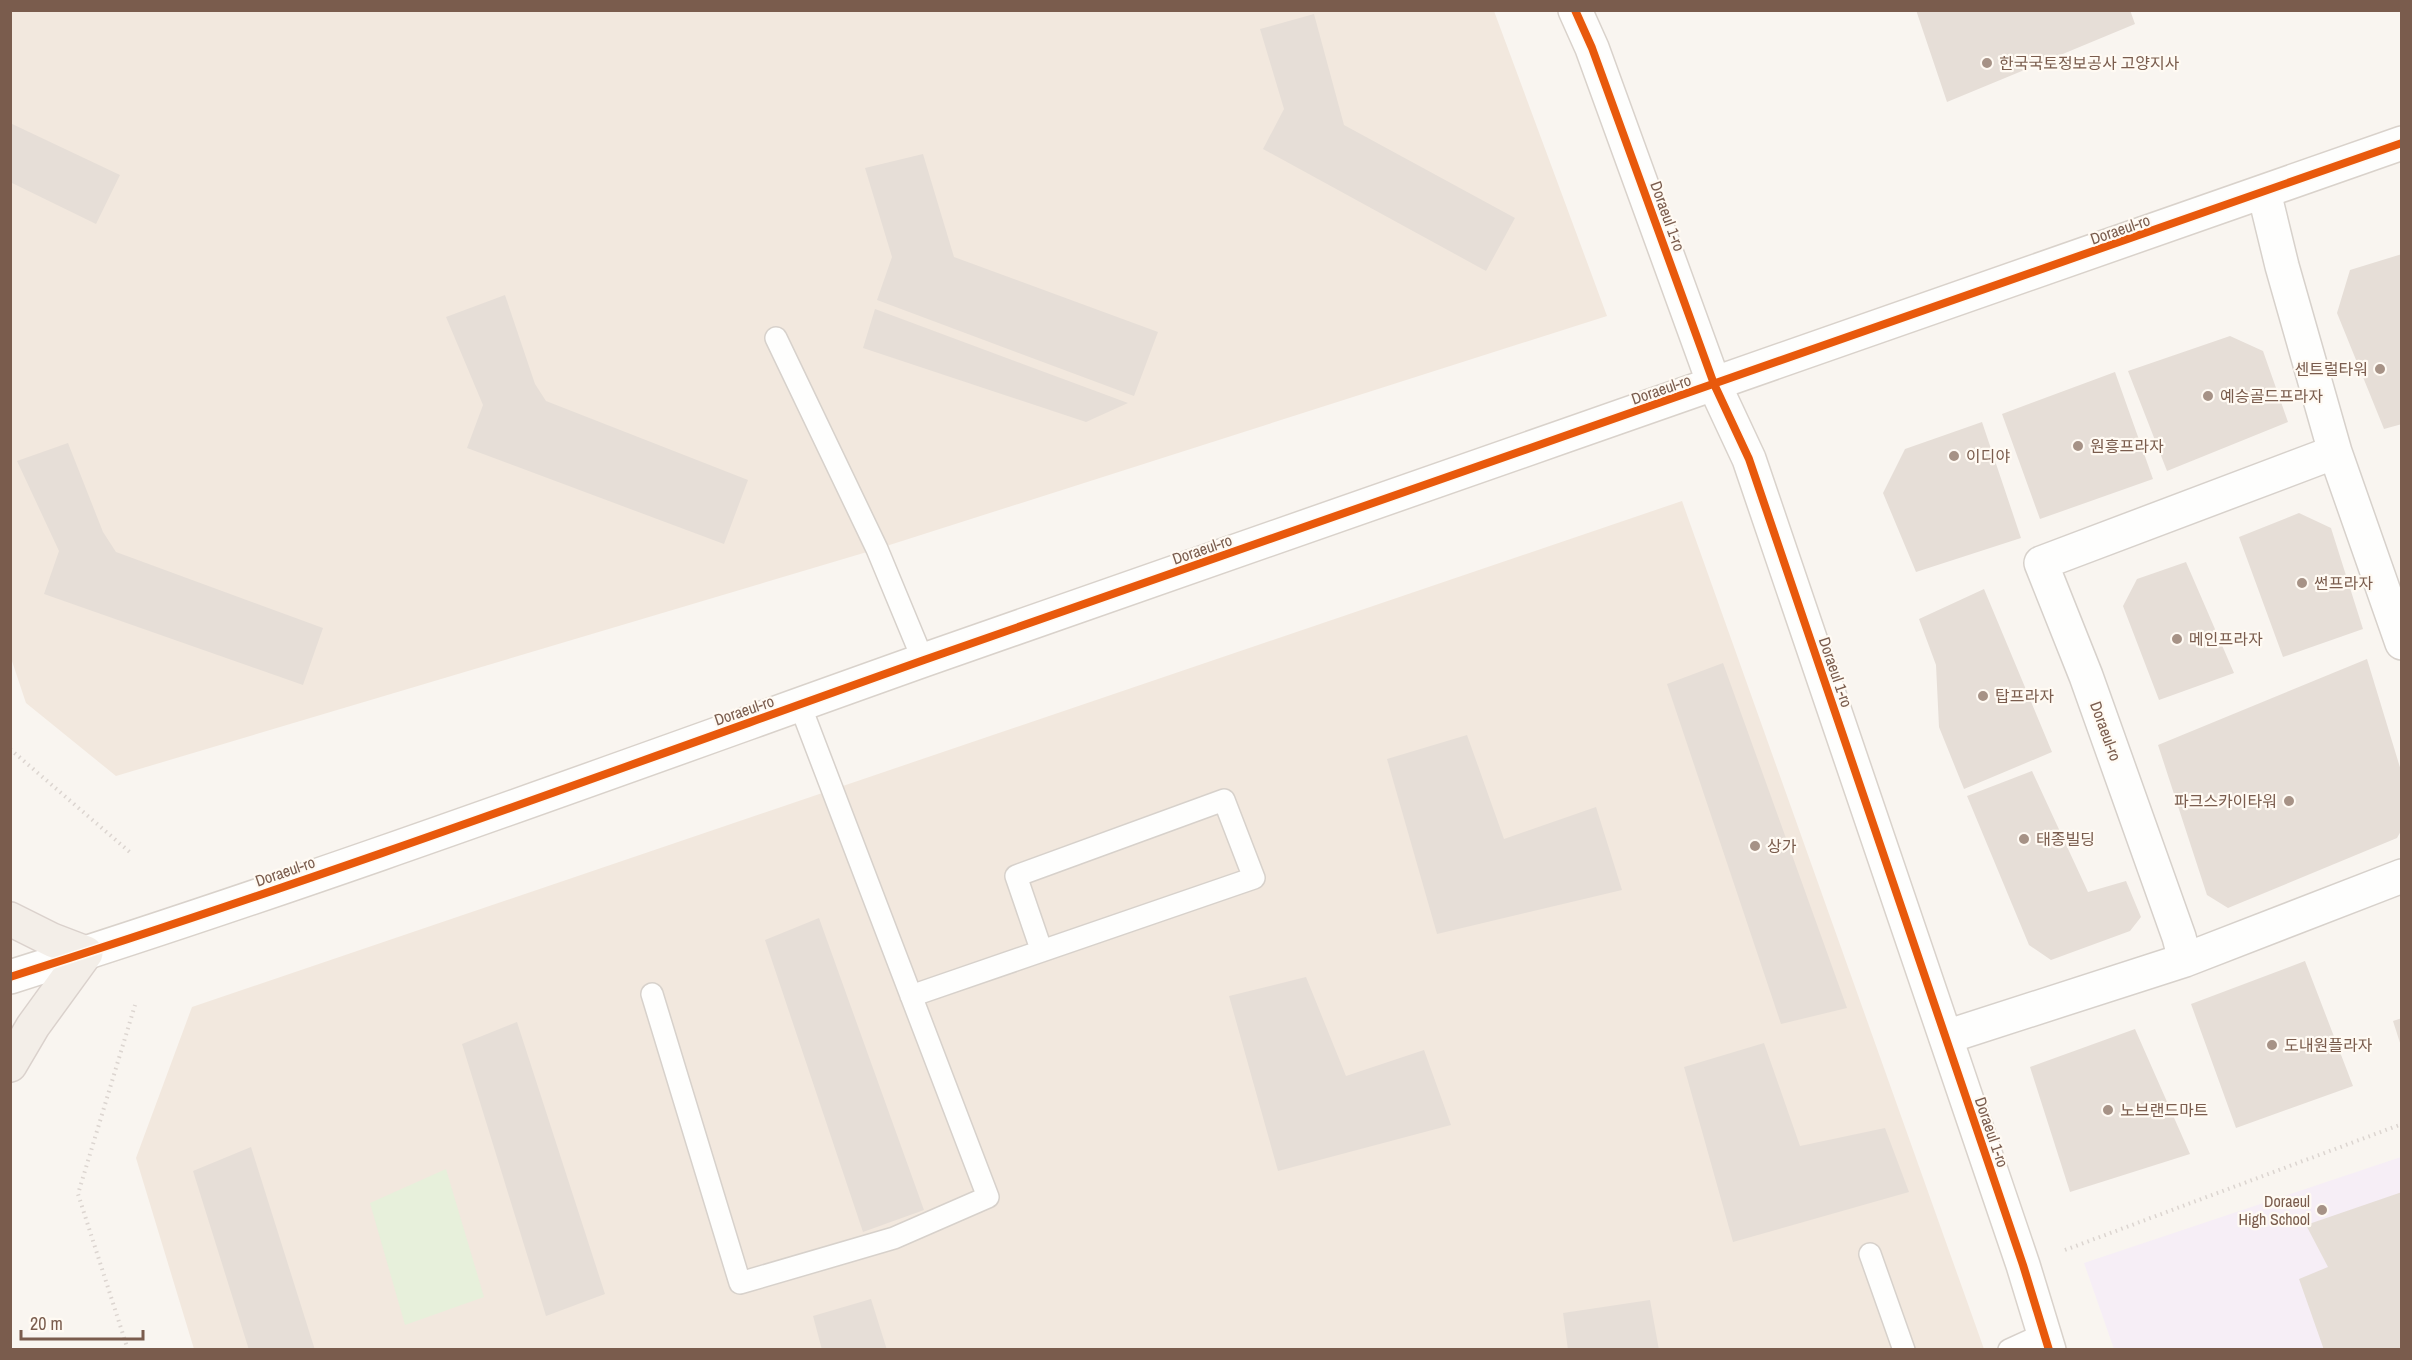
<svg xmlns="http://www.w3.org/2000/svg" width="2412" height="1360" font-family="'Archivo Narrow','Noto Sans KR',sans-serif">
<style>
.residential{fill:#f2e8de}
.education{fill:#f6eef6}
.green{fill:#e7f0db}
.building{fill:#e6ded7}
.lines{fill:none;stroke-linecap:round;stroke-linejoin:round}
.lane-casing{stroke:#d7d1cb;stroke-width:24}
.street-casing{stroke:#d7d1cb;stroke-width:36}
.secondary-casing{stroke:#d9d2cb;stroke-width:36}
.primary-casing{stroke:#dad1cc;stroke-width:36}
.path{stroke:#dcd5d0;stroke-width:4;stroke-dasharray:1.5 4.5;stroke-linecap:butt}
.lane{stroke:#fefefd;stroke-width:21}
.street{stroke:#fefefd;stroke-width:33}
.secondary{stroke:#fefefd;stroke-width:33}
.primary{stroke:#f3eee8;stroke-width:33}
.cycleway-casing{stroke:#fffaf3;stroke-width:11}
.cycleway{stroke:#e8590c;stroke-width:8}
.poi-dot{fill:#a69286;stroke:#fffaf3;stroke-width:2}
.labels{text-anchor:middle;stroke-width:4.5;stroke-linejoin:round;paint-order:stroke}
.poi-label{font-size:16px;fill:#7a5c4d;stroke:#fffaf3;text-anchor:start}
.street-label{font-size:16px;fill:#7a5c4d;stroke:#fffaf3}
</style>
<rect width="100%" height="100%" fill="#f9f5f0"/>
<path class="residential" d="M10,11H1494L1607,316L877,549L116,776L26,703L11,658Z
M1682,501L1984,1349H194L136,1158L192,1007Z"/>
<path class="education" d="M2401,1157V1349H2114L2084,1263Z"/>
<path class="green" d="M446,1169L484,1297L405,1325L370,1203Z"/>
<path class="building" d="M1916,10H2130L2135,24L1947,102Z
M1314,14L1344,125L1515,218L1486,271L1263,149L1284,109L1260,29Z
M10,123L120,175L96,224L10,182Z
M923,154L954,257L1158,332L1134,396L877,300L892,257L865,168Z
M2402,254V424L2384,429L2337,313L2350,270Z
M505,295L535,384L546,401L748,480L724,544L467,448L483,405L446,317Z
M875,309L1128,403L1086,422L863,348Z
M2230,336L2263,351L2288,422L2167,471L2128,371Z
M2115,372L2153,479L2040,519L2002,414Z
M1982,422L2021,538L1916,572L1883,493L1905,449Z
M68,443L103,532L116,552L323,628L303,685L44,594L59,551L17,461Z
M2299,513L2331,528L2363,629L2283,657L2239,537Z
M2186,562L2234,673L2159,700L2123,606L2137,579Z
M1984,589L2052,752L1964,789L1939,727L1936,665L1919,619Z
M2367,659L2402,774V829L2397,838L2228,908L2207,895L2158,745Z
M1723,663L1847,1008L1781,1024L1667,684Z
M1467,735L1504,839L1596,807L1622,890L1437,934L1387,759Z
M2032,771L2088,892L2126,881L2141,917L2130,931L2051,960L2029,945L1967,796Z
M819,918L924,1210L863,1232L765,940Z
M2305,961L2353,1086L2236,1128L2191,1004Z
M1306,977L1346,1076L1424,1050L1451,1125L1278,1171L1229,996Z
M2402,1018V1046H2401L2393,1021Z
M517,1022L605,1294L546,1316L462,1044Z
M2135,1029L2190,1154L2070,1192L2030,1067Z
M1764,1043L1800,1146L1885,1128L1909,1192L1733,1242L1684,1067Z
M251,1147L315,1350H249L193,1171Z
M2402,1192V1350H2324L2299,1279L2328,1267L2306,1225Z
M871,1299L887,1350H822L813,1316Z
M1650,1300L1659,1350H1568L1563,1313Z"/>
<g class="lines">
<defs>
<path id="lane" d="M776,338L877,549L923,660
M652,994L740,1283L894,1238L988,1197L800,705
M911,996L1254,878L1224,800L1016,876L1041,949
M1870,1254L1904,1350
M2009,1350L2044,1334"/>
<path id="street" d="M2264,192L2282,266L2335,452L2402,643
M2185,960L2179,937L2086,676L2041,563L2335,452
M1946,1037L2185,960L2402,876"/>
<path id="secondary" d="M1575,10L1592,48L1714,384L1749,459L2023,1265L2049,1350
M10,977C318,880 621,768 924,660C1416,485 1910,319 2402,143"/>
<path id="primary" d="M10,919L52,940L86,953L33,1026L10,1065"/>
</defs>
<use href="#lane" class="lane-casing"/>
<use href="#street" class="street-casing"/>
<use href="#secondary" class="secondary-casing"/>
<use href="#primary" class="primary-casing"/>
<path class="path" d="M10,749L132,854
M2065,1250L2402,1124
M128,1350L78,1194L135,1005"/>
<use href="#lane" class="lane"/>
<use href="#street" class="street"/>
<use href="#secondary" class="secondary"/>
<use href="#primary" class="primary"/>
<defs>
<path id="cycleway" d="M1575,10L1592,48L1714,384L1749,459L2023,1265L2049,1350
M10,977C318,880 621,768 924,660C1416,485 1910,319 2402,143"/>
</defs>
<use href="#cycleway" class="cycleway-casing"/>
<use href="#cycleway" class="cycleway"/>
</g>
<g class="poi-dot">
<circle cx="1987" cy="63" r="6"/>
<circle cx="2380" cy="369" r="6"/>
<circle cx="2208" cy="396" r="6"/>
<circle cx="2078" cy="446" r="6"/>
<circle cx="1954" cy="456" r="6"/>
<circle cx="2302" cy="583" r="6"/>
<circle cx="2177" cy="639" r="6"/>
<circle cx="1983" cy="696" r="6"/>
<circle cx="2289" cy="801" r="6"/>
<circle cx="2024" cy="839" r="6"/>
<circle cx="1755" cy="846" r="6"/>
<circle cx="2272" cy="1045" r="6"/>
<circle cx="2108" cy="1110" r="6"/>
<circle cx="2322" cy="1210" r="6"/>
</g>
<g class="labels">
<g class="poi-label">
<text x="1999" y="69">한국국토정보공사 고양지사</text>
<text x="2368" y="375" text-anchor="end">센트럴타워</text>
<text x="2220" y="402">예승골드프라자</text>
<text x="2090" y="452">원흥프라자</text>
<text x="1966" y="462">이디야</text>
<text x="2314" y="589">썬프라자</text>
<text x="2189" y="645">메인프라자</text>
<text x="1995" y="702">탑프라자</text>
<text x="2277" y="807" text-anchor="end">파크스카이타워</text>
<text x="2036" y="845">태종빌딩</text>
<text x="1767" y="852">상가</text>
<text x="2284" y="1051">도내원플라자</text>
<text x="2120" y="1116">노브랜드마트</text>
<text x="2310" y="1207" text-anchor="end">Doraeul<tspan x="2310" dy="18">High School</tspan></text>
</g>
<g class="street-label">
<text transform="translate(1668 216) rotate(70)" y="6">Doraeul 1-ro</text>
<text transform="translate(2120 229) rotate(-19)" y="6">Doraeul-ro</text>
<text transform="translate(1661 389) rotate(-19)" y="6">Doraeul-ro</text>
<text transform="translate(1202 549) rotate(-19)" y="6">Doraeul-ro</text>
<text transform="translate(1836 672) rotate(71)" y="6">Doraeul 1-ro</text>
<text transform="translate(744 710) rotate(-19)" y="6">Doraeul-ro</text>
<text transform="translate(2106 731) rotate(70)" y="6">Doraeul-ro</text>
<text transform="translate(285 871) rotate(-19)" y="6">Doraeul-ro</text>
<text transform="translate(1992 1132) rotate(71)" y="6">Doraeul 1-ro</text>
</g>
</g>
<rect width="2412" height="1360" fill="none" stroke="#7a5c4d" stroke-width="24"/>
<path d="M21 1330v9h122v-9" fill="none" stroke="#7a5c4d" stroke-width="3"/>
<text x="30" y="1330" font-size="18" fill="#7a5c4d" stroke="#fffaf3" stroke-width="4.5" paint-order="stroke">20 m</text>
</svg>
